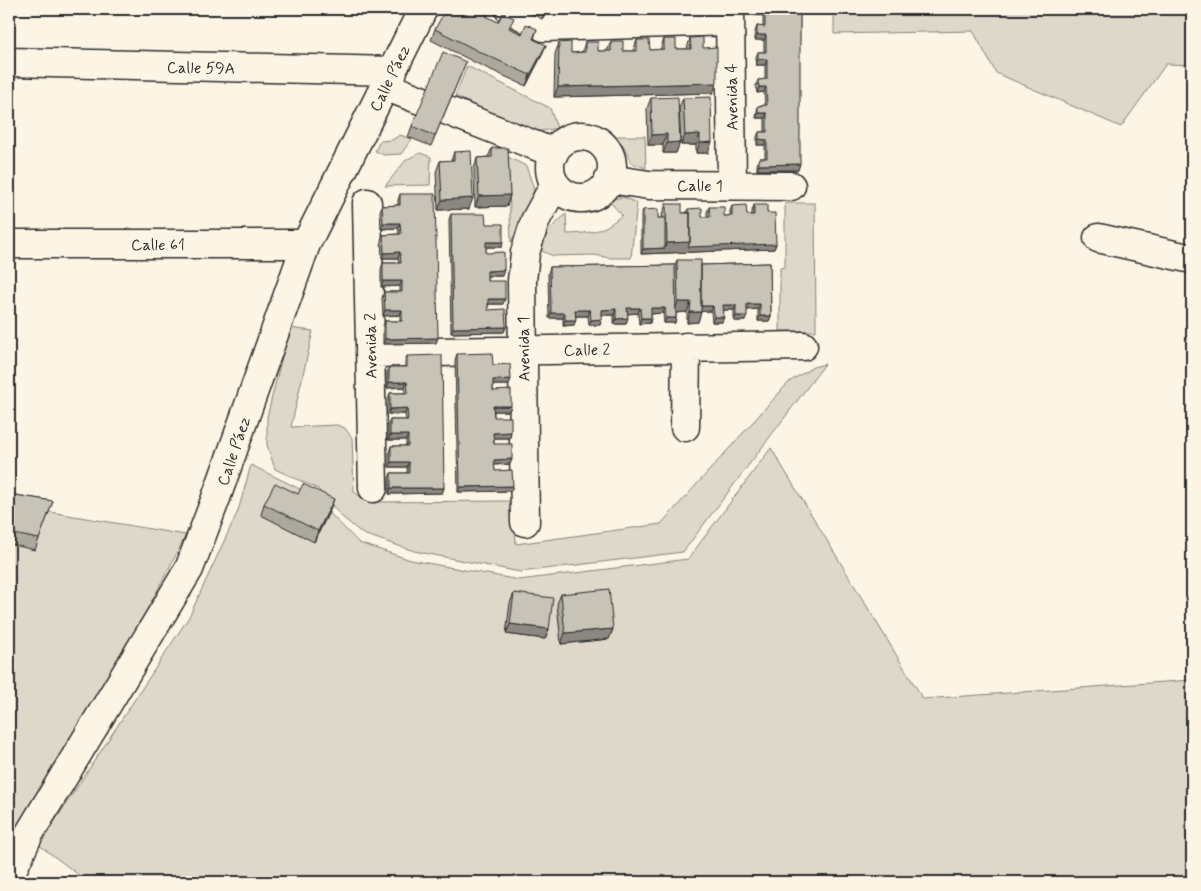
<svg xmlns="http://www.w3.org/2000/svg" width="1201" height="891" font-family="Mynerve,sans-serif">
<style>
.green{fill:#ded8ca;stroke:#84827a}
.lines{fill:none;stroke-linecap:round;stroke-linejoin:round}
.minor-casing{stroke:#2b2b2b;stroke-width:31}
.minor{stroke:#fcf5e5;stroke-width:28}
.wall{fill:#aca89d;stroke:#2b2b2b}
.shaded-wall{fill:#8c8880;stroke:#2b2b2b}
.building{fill:#c8c3b7;stroke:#2b2b2b}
.labels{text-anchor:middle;stroke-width:5;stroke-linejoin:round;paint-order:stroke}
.street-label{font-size:16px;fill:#2b2b2b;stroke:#fcf5e5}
</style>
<rect width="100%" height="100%" fill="#fcf5e5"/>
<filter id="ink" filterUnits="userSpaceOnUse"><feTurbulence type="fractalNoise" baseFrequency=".02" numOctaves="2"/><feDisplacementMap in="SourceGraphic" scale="10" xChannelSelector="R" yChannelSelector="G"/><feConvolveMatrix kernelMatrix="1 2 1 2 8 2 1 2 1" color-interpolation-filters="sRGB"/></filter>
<g filter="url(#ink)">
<path class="green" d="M834,9H1192V65L1166,64L1121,127L996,73L973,31L834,34Z
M467,66L550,108L557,128L542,131H527L455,96Z
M400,135L412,139L401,154L384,155L375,151L380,141L392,140Z
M616,136H645L646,168L631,163L623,146Z
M420,153L431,157L430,185L385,186L406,160Z
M508,157L526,166L534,189L528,213L511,242Z
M623,197L637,203L631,258H610L595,255L553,256L540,250L549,230L566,214L567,234C593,233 602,232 622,215L608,200Z
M785,203H815L816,331H780V268L785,267Z
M289,328L313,331L291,427L337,425L345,428L352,438L354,492L368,502L513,501L516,544L661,524L789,382L813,367L825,364L683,552L520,572L414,551L363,534L341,516L318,489L275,469L267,445V417Z
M771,448L923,699L1192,680V882H88L39,845L189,617L238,511L251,465L312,495L359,543L411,560L519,580L688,559Z
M9,505L186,535L117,669L9,864Z"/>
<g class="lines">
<defs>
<path id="minor" d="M509,9L544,27L730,21
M730,9L732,185
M9,62L393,71
M385,86L554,153
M550 167a31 31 0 1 1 62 0a31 31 0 1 1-62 0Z
M609,179L649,185L791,186
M367,203L373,488
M1098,238L1192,259
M9,244H306
M370,353L803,346
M685,427L686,347
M525,522L522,281L525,253L535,221L555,184
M9,877L29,834L189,569L216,498L306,244L423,9"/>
</defs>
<use href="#minor" class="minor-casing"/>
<use href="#minor" class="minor"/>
</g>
<path class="wall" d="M490,9L487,17L522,34L537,29L534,39L542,55L526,86L478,64L431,40L435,29L475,11Z
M522,9H548L542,19Z
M755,9H800L798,170H757V164L759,158H765V145H757V137L759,132H765V118H756L757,111L758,106H765L764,92L757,93L756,85L758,80H765V65H756V57L758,52H764V40H755V32L757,26L763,27V15H755Z
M690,38L703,48L713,93L554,97L555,54L559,43L571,53L582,52L585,42L598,51H607L611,41L623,51H633L637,40L650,50H660L664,39L676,49H687Z
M466,62L431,146L408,137L412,126Z
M651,98L680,142L676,153H663V145H648L647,108Z
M683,98L708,153H696V145H681L679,108Z
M492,148L510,195L507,206L475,207L474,169L477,158L488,157Z
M454,152L469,209L438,210L436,172L440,161H451Z
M400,194L436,343L383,344V326L385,321H400V315L383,316L382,298L384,292H400V286L381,287V269L383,263H399L398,258H382L381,240L383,235L399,234L398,228L381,229L380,211L382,206L398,205V200Z
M666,204L682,213H686L688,209L702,217H707V212L709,207L724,216H730V211L732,206L747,215H752V211L754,205L767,213L776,244L774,249L641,254V215L643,210L658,218H663L662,215Z
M451,214L486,224L502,247H486V253L502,276H487V281L503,304H488V310L506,327L504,332L451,333L449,219Z
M677,260L701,265L770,263L771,316L769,321H758V309L747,310L745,321H734V310H723L724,317L722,322H712L711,311H701L698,322L687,323V312L676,313V318L675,323H664L663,313L651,314V318L650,323L639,324L638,313L627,314L626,324H614V315H602V319L600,325H589L588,316H576L574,325L563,326V318H549L548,273L550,267L675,265Z
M457,354L493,365L509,385H493V391L511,406L509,411H494V417L510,438H494V444L512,459L510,464L494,465L495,471L511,491L458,492L455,360Z
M407,356L444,488L442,493L389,494V478L391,473H407V467H389V452L391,446H406V440H388V425L390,420H406L405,414H388V399L390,393H405V387L387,388V372L389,367H405V361Z
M9,494L53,501L35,550L9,544Z
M298,494L330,510L314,542L261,515L264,504Z
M514,593L549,629L545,639L506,634L510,603Z
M561,594L613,629L609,639L561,644L557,604Z"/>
<path class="shaded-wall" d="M546,9H548L542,19Z
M757,9H765L763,15H755Z
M757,35H766L764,40H755Z
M546,45L542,55L526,86L530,75Z
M758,59H767L765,65H756Z
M717,83L713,93L554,97L558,87Z
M759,87H766L764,92L757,93Z
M758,113H767L765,118H756Z
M667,134L663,145H648L652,135Z
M700,134L696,145H681L685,135Z
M759,139L767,140L765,145H757Z
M680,142L676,153H663L667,143Z
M712,142L708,153H696L700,143Z
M800,164L798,170H757L759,165Z
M510,195L507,206L475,207L479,196Z
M473,198L469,209L438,210L442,200Z
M383,223H400L398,228L381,229Z
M486,242H503L502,247H484Z
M690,242L776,244L774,249L641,254L643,249L665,248L667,243Z
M400,252L398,258H382L384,253Z
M504,270L502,276H485L487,271Z
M383,281H402L400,286L381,287Z
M488,299H505L503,304H486Z
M678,302H691L687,312L674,313Z
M747,304H760L758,309L745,310Z
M723,305H736L734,310H721Z
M699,306H713L711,311L697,312Z
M627,308H640L638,313L625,314Z
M651,308H665L663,313L649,314Z
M616,309L614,315H600L602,310Z
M385,310H402L400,315L383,316Z
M575,310H590L588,316H574Z
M690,312H701L698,322L687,323Z
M551,313H565L563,318H549Z
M736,316H747L745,321H734Z
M760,316H771L769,321H758Z
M714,317H724L722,322H712Z
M628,318L626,324H614L616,319Z
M641,318H651L650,323L639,324Z
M666,318H676L675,323H664Z
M602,319L600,325H589L591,320Z
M565,320H576L574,325L563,326Z
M506,327L504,332L451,333L453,328Z
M438,338L436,343L383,344L385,339Z
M511,379L509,385H491L493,380Z
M389,382H407L405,387L387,388Z
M493,406H511L509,411H491Z
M407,408L405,414H388L390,409Z
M511,432L510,438H492L493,433Z
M390,435H408L406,440H388Z
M512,459L510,464L492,465L494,460Z
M391,462H409L407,467H389Z
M513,486L511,491L458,492L460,487Z
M391,488H444L442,493L389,494Z
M334,499L330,510L314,542L318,531Z
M510,624L549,629L545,639L506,634Z
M613,629L609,639L561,644L565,633Z"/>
<path class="building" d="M446,9H470L475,11L476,9H490L486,16L498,22L503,13L514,18L509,28L522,34L526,24L537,29L533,39L546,45L530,75L482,53L435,29Z
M757,9H800V164L759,165V158H767V140L759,139V132H767V113H758V106L767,105L766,87H759L758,80L767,79V59H758V52H766V35H757V26L765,27V9Z
M703,37V48L717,47V83L558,87L559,43L571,42V53L585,52V42H598V51H611V41H623V51H637V40H649L650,50L664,49V39H676V49H691L690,38Z
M443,52L466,62L435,136L412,126Z
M678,97L680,142L667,143V134L652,135L651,98Z
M711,97L712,142L700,143V134L685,135L683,98Z
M492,148H508L510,195L479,196L477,158L492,157Z
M471,151L473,198L442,200L440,161L454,160V152Z
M400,194H435L438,338L385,339V321H402V310H385L384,292H402V281H383V263H401L400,252L384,253L383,235L401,234L400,223H383L382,206L400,205Z
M666,204H682V213H690V242L667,243Z
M746,205L747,215H754V205H767V213H775L776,244L688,247L690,242V213H688V209L702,208V217H710L709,207H724V216H732V206Z
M658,209V218H665V248L643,249V210Z
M451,214H485L486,224H503V242H486V253L504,252V270L487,271V281H505V299H488V310L505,309L506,327L453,328Z
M677,260H701V312H690L691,302H678Z
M770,263L771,316H760V304H747V316H736V305H723L724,317H714L713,306H701V265Z
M675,265L676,318H666L665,308H651V318H641L640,308H627L628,318L616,319V309L602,310V319L591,320L590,310H575L576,320H565V313H551L550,267Z
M492,353L493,365L510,364L511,379L493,380V391L511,390V406H493L494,417H511V432L493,433L494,444H512V459L494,460L495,471L512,470L513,486L460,487L457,354Z
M442,355L444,488H391V473H409V462H391V446H408V435H390V420H408L407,408L390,409V393H408L407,382H389V367H407V356Z
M275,483L298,494L303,484L334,499L318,531L264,504Z
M9,494L53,501L39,539L9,533Z
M609,589L613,629L565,633L561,594Z
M514,593L553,598L549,629L510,624Z"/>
</g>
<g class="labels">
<g class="street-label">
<text transform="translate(201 67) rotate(1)" y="6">Calle 59A</text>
<text transform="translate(389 78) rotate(-64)" y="6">Calle Páez</text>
<text transform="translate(731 97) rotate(-91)" y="6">Avenida 4</text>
<text x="700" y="191">Calle 1</text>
<text x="158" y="250">Calle 61</text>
<text transform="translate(370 346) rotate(-91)" y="6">Avenida 2</text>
<text transform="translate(523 349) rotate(-91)" y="6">Avenida 1</text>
<text transform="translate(587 349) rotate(-1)" y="6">Calle 2</text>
<text transform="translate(233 451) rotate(-71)" y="6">Calle Páez</text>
</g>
</g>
<rect width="1201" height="891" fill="none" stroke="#fcf5e5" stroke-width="30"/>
<rect x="15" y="15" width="1171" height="861" fill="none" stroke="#2b2b2b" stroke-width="2" filter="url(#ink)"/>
</svg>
